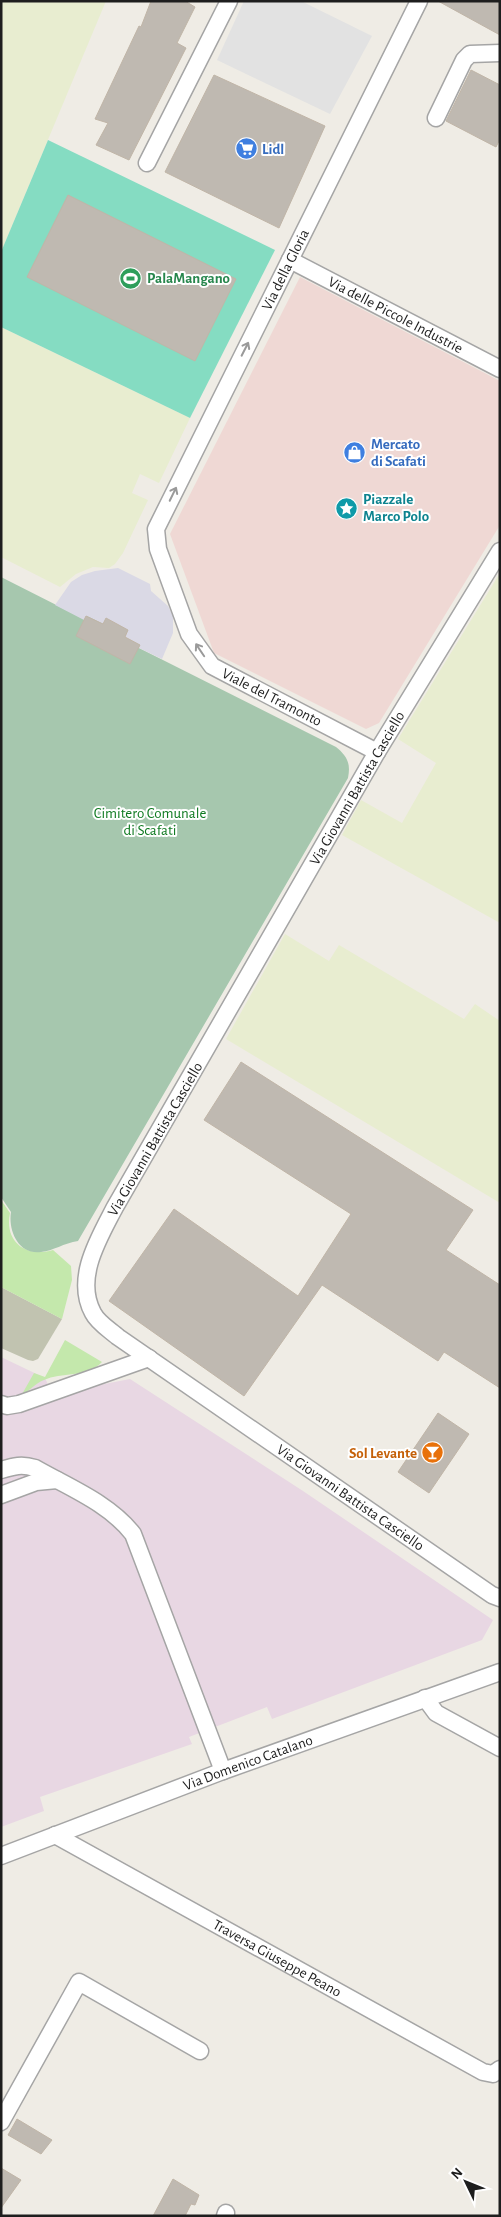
<svg xmlns="http://www.w3.org/2000/svg" width="501" height="2217" font-family="'Alegreya Sans',sans-serif">
<style>
.commercial{fill:#efd8d4}
.industrial{fill:#e8d7e3}
.construction{fill:#c1c3b0}
.farmland{fill:#e8edd0}
.grass{fill:#c4e8ac}
.cemetery{fill:#a6c7ae}
.pitch{fill:#85dcc2}
.parking{fill:#e2e2e2}
.plaza{fill:#dad9e5}
.building{fill:#bfb9b1;stroke:#c0b5a7}
.lines{fill:none;stroke-linecap:round;stroke-linejoin:round}
.minor-casing{stroke:#a5a5a5;stroke-width:19}
.minor{stroke:#fff;stroke-width:16}
.oneway{stroke:#9a9a9a}
.labels{text-anchor:middle;stroke-width:4;stroke-linejoin:round;paint-order:stroke}
.shop-label{font-size:15px;font-weight:bold;fill:#366cbe;stroke:#fff;text-anchor:start}
.street-label{font-size:15px;fill:#1e1e1e;stroke:#fff}
.leisure-label{font-size:15px;font-weight:bold;fill:#27864d;stroke:#fff;text-anchor:start}
.culture-label{font-size:15px;font-weight:bold;fill:#0d838f;stroke:#fff;text-anchor:start}
.park-label{font-size:15px;fill:#0f7a21;stroke:#fff}
.food-label{font-size:15px;font-weight:bold;fill:#c56008;stroke:#fff;text-anchor:end}
</style>
<rect width="100%" height="100%" fill="#efece5"/>
<path class="commercial" d="M300,277L500,381V525L379,723L366,729L214,653L170,534Z"/>
<path class="industrial" d="M1,1357L45,1378L55,1400L89,1387L130,1379L303,1491L493,1620L482,1640L272,1719L267,1707L189,1737L192,1744L40,1797L44,1811L1,1827Z"/>
<path class="construction" d="M1,1287L62,1319L38,1359L33,1361L28,1360L1,1348Z"/>
<path class="farmland" d="M1,1H106L1,252Z
M1,327L190,418L159,483L140,474L132,493L148,500L123,553L115,564L109,568L93,567L76,574L60,587L1,557Z
M500,573V923L342,835L361,800L402,823L436,763L398,739Z
M285,934L329,961L339,945L464,1019L475,1004L500,1021V1203L226,1039Z"/>
<path class="grass" d="M1,1200L10,1213C4,1242 26,1258 53,1250L71,1266L72,1280L62,1319L1,1287Z
M65,1340L102,1362C87,1378 61,1372 44,1380C36,1383 29,1391 21,1396L34,1373L45,1377Z"/>
<path class="cemetery" d="M1,577L84,619L86,616L106,618L128,630L125,637L140,645L139,648L336,747C347,756 351,763 348,778L78,1241C64,1243 53,1251 41,1252C18,1255 8,1230 11,1212L1,1197Z"/>
<path class="pitch" d="M48,140L275,250L190,418L1,327V252Z"/>
<path class="parking" d="M244,1H301L372,36L330,114L217,60Z"/>
<path class="plaza" d="M118,568L150,584L151,591L168,606L173,616V633L162,659L139,648L140,645L125,637L128,630L106,619L103,624L87,616L84,620L55,605L71,582L82,575L95,571Z"/>
<path class="building" d="M151,1H185L195,7L177,43L186,48L129,160L96,145L108,123L95,119L139,26L141,27Z
M438,1H500V35Z
M471,70L500,85V139L496,147L446,121Z
M214,75L325,126L279,228L165,172Z
M68,195L236,279L195,361L27,277Z
M86,616L103,624L106,618L128,630L125,637L140,645L130,664L76,636Z
M241,1062L473,1210L446,1250L500,1285V1388L444,1352L438,1361L322,1285L244,1396L109,1301L174,1209L298,1296L351,1214L204,1120Z
M438,1413L469,1434L429,1493L398,1472Z
M17,2119L52,2140L41,2154L8,2135Z
M1,2168L21,2180L1,2208Z
M173,2179L199,2195L195,2205L191,2204L185,2216H153Z"/>
<g class="lines">
<defs>
<g id="minor">
<path d="M436,118L464,60L470,54L500,53"/>
<path d="M147,163L229,1"/>
<path id="s1" d="M290,260L500,369"/>
<path id="s2" d="M500,551L377,752L115,1207C99,1238 74,1278 93,1313C98,1323 110,1330 118,1337L492,1595L500,1598"/>
<path id="s3" d="M377,752L212,666L189,634L158,549L156,529L419,1"/>
<path d="M1,1404L7,1406L19,1404L149,1358"/>
<path d="M1,1470C14,1466 22,1464 35,1468C68,1487 109,1503 133,1534L223,1771"/>
<path d="M1,1495L36,1482L57,1480"/>
<path d="M425,1698L436,1713L500,1748"/>
<path id="s4" d="M55,1835L483,2072L493,2074L500,2069"/>
<path id="s5" d="M1,1856L223,1771L500,1672"/>
<path d="M1,2122L79,1982L200,2051"/>
<path d="M225,2216L226,2213"/>
</g>
</defs>
<use href="#minor" class="minor-casing"/>
<use href="#minor" class="minor"/>
</g>
<defs><path id="oneway-shaft" d="M-6 0H5M1.5-3L5.5 0L1.5 3" fill="none" stroke-width="1.6" stroke-linecap="round" stroke-linejoin="round" transform="scale(1.25)"/></defs>
<g class="oneway">
<use href="#oneway-shaft" transform="translate(245 349) rotate(-63)"/>
<use href="#oneway-shaft" transform="translate(173 494) rotate(-64)"/>
<use href="#oneway-shaft" transform="translate(200 650) rotate(-124)"/>
</g>
<defs>
<symbol id="supermarket-disc" viewBox="-11 -11 22 22"><circle r="9.5" fill="#3f7fe0" stroke="#fff"/><path d="M-6-5.5h2.5l.6 2H6L4.5 2H-2.5L-4.4-4H-6ZM-1.5 3.2a1.3 1.3 0 1 0 .1 0ZM3 3.2a1.3 1.3 0 1 0 .1 0Z" fill="#fff"/></symbol>
<symbol id="stadium-disc" viewBox="-11 -11 22 22"><circle r="9.5" fill="#2e9e5b" stroke="#fff"/><path d="M0-5a6.5 5 0 1 0 0 10a6.5 5 0 1 0 0-10ZM-3.5-1.8h7v3.6h-7Z" fill="#fff"/></symbol>
<symbol id="shop-disc" viewBox="-11 -11 22 22"><circle r="9.5" fill="#3f7fe0" stroke="#fff"/><path d="M-5-2.5h2.3a2.7 3.5 0 0 1 5.4 0H5L5.5 6h-11ZM-1.5-2.5h3a1.5 2.3 0 0 0-3 0Z" fill="#fff"/></symbol>
<symbol id="sight-disc" viewBox="-11 -11 22 22"><circle r="9.5" fill="#0f9aa8" stroke="#fff"/><path d="M0-6L1.8-2.2L6-1.7L2.9 1.2L3.7 5.4L0 3.3L-3.7 5.4L-2.9 1.2L-6-1.7L-1.8-2.2Z" fill="#fff"/></symbol>
<symbol id="bar-disc" viewBox="-11 -11 22 22"><circle r="9.5" fill="#e8710a" stroke="#fff"/><path d="M-6-5H6L.8 .8V4.5H3.5V6h-7V4.5H-.8V.8Z" fill="#fff"/></symbol>
</defs>
<g fill-rule="evenodd">
<use href="#supermarket-disc" x="234" y="136" width="25" height="25"/>
<use href="#stadium-disc" x="118" y="266" width="25" height="25"/>
<use href="#shop-disc" x="342" y="440" width="25" height="25"/>
<use href="#sight-disc" x="334" y="496" width="25" height="25"/>
<use href="#bar-disc" x="420" y="1440" width="25" height="25"/>
</g>
<g class="labels">
<g class="shop-label">
<text x="262" y="154">Lidl</text>
<text x="371" y="449">Mercato<tspan x="371" dy="17">di Scafati</tspan></text>
</g>
<g class="street-label">
<text dy="5" stroke="none"><textPath href="#s3" startOffset="626">Via della Gloria</textPath></text>
<text dy="5" stroke="none"><textPath href="#s1" startOffset="119">Via delle Piccole Industrie</textPath></text>
<text transform="translate(272 697) rotate(27)" y="5">Viale del Tramonto</text>
<text transform="translate(357 788) rotate(-60)" y="5">Via Giovanni Battista Casciello</text>
<text transform="translate(155 1139) rotate(-60)" y="5">Via Giovanni Battista Casciello</text>
<text dy="5" stroke="none"><textPath href="#s2" startOffset="1191">Via Giovanni Battista Casciello</textPath></text>
<text dy="5" stroke="none"><textPath href="#s5" startOffset="264">Via Domenico Catalano</textPath></text>
<text dy="5" stroke="none"><textPath href="#s4" startOffset="254">Traversa Giuseppe Peano</textPath></text>
</g>
<g class="leisure-label">
<text x="147" y="283">PalaMangano</text>
</g>
<g class="culture-label">
<text x="363" y="504">Piazzale<tspan x="363" dy="17">Marco Polo</tspan></text>
</g>
<g class="park-label">
<text x="150" y="818">Cimitero Comunale<tspan x="150" dy="17">di Scafati</tspan></text>
</g>
<g class="food-label">
<text x="417" y="1458">Sol Levante</text>
</g>
</g>
<rect width="501" height="2217" fill="none" stroke="#1e1e1e" stroke-width="5"/>
<g transform="translate(466 2182) rotate(313)" stroke="#ffffff" stroke-width="4" paint-order="stroke">
<path d="M0-4L9 19L0 12L-9 19Z" fill="#1e1e1e"/>
<text y="-8" font-size="14" font-weight="bold" text-anchor="middle" fill="#1e1e1e">N</text>
</g>
</svg>
